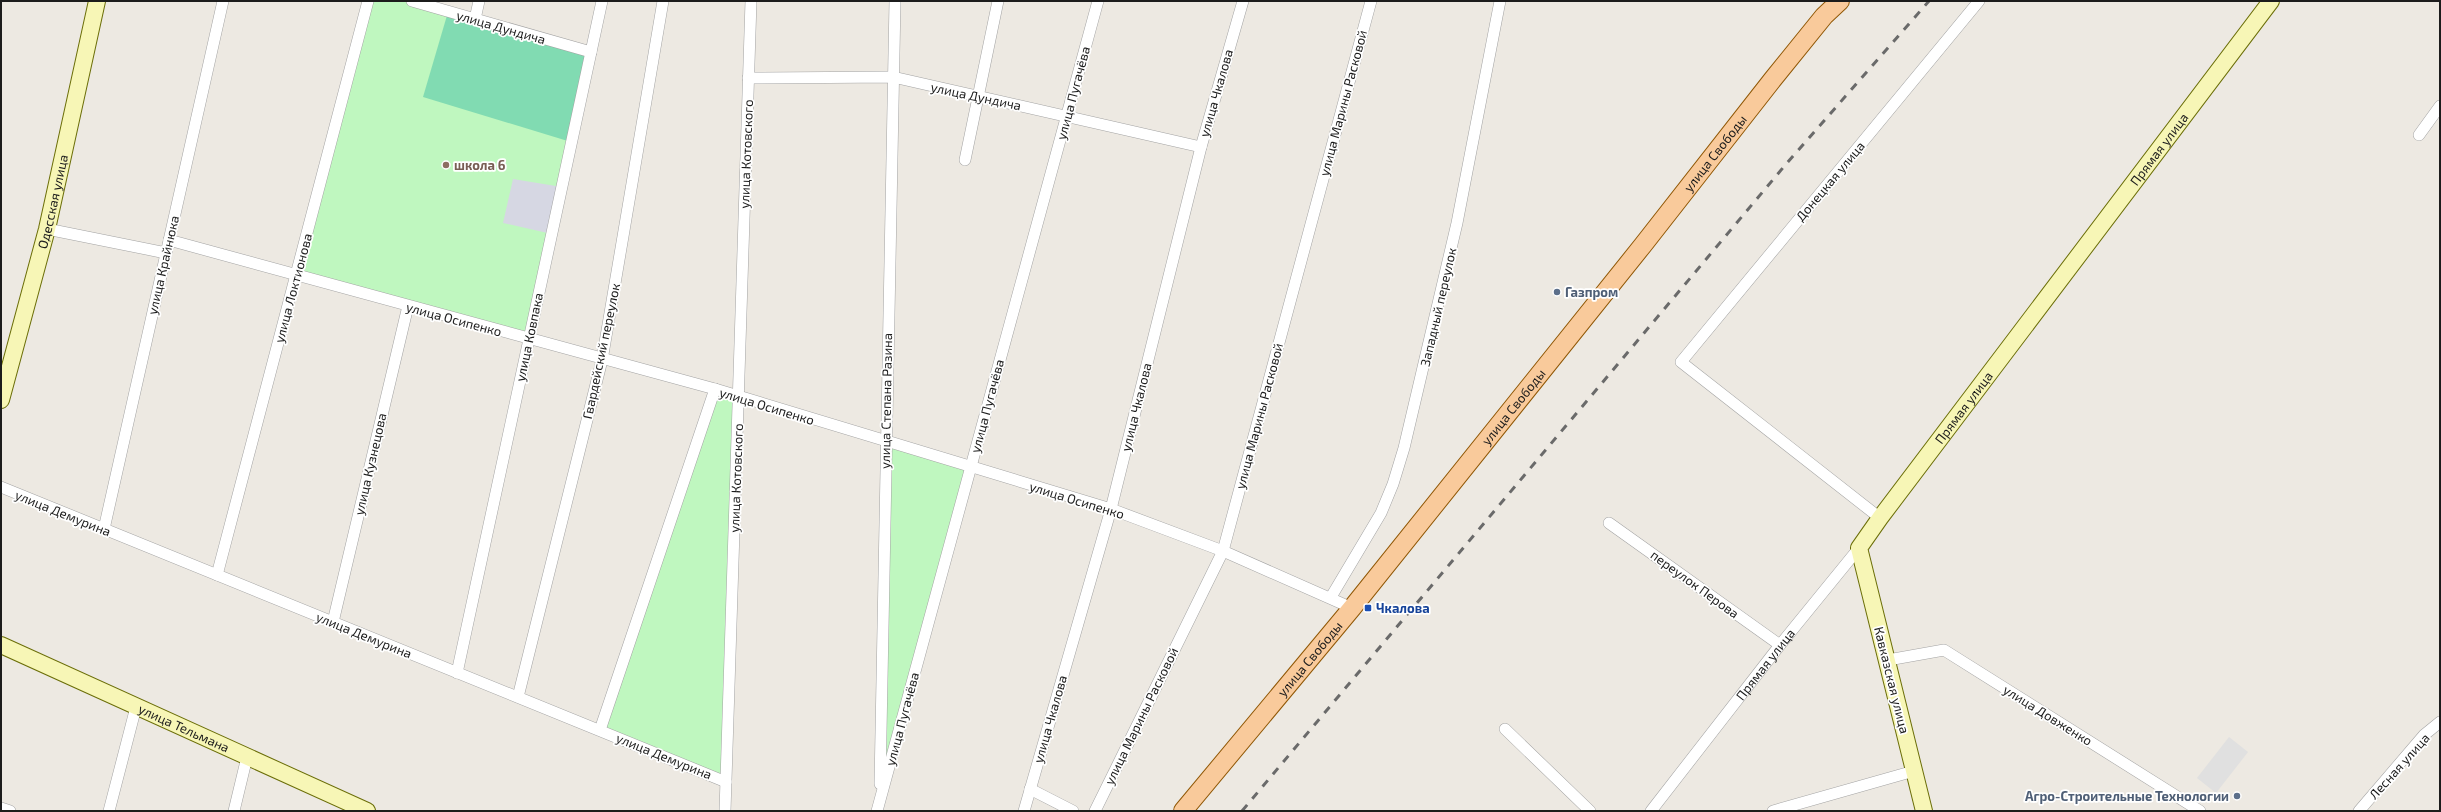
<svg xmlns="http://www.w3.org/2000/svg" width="2441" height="812" font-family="'Exo 2',sans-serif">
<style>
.park{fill:#bff7bf}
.pitch{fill:#81dbb2}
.parking{fill:#e0e0e0}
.plaza{fill:#d6d7e3}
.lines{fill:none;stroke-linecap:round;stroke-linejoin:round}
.street-casing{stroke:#a3a3a3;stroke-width:12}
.secondary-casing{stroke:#6b6e08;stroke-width:18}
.primary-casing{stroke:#905705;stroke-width:20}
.street{stroke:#fff;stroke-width:11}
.secondary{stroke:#f7f6b6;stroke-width:16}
.primary{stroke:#f9ca9b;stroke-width:18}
.rail{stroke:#6a6a6a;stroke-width:3;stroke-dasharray:8 8;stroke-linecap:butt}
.education-dot{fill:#8d6e63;stroke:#fff;stroke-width:1.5}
.service-dot{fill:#5c6f8a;stroke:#fff;stroke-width:1.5}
.transit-dot{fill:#1a4fb4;stroke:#fff;stroke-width:1.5}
.labels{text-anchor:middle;stroke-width:3.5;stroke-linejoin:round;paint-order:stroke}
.street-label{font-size:13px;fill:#1c1c1c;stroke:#fff}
.education-label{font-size:13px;font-weight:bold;fill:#785e54;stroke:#fff;text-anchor:start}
.service-label{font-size:13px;font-weight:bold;fill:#4e5e75;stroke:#fff;text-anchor:start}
.transit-label{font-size:13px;font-weight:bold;fill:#164399;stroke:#fff;text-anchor:start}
</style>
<rect width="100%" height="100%" fill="#ede9e2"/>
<path class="park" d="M368,1H412L591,52L529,339L296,275Z
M715,389L738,397L726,782L600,730Z
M885,442L975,469L880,801Z"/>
<path class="pitch" d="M448,12L591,52L571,142L423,97Z"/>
<path class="parking" d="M2229,737L2248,752L2216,793L2197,778Z"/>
<path class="plaza" d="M513,179L562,187L552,234L503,223Z"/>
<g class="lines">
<defs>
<g id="street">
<path d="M412,1L591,52"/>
<path d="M475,19L479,1"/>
<path d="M748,78L893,77L1201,147"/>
<path d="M2419,135L2440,106"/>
<path d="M965,160L998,1"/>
<path d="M47,229L166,253"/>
<path d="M169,240L715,389L1111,509L1223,551L1352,608"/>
<path d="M1,487L726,782"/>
<path d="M1880,518L1681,362L1979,1"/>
<path d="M1609,523L1780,645"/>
<path d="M104,529L223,1"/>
<path d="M217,575L368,1"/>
<path d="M1331,597L1381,513L1393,484L1404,448L1457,223L1500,1"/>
<path d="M333,622L408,306"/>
<path d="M1888,660L1944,650L2200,811"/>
<path d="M457,673L602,1"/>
<path d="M518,697L602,360L663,1"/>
<path d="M1505,729L1590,811"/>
<path d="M600,730L715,389"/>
<path d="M880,784L895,1"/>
<path d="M1030,789L1073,811"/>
<path d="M1,808L10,811"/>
<path d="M109,811L136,707"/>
<path d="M234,811L247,757"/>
<path d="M725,811L751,1"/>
<path d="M877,811L1098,1"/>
<path d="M1024,811L1111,509L1201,147L1243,1"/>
<path d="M1095,811L1223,551L1371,1"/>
<path id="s1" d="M1651,811L1780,645L1859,548"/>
<path d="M1773,811L1914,771"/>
<path d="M2359,811L2424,735L2440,722"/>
</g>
<g id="secondary">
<path id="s2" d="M1,400L47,229L97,1"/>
<path id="s3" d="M1,645L367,811"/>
<path id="s4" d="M1924,811L1859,548L1880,518L2271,1"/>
</g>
<g id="primary">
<path id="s5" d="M1183,811L1352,608L1643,245L1773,79L1824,16L1840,1"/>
</g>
</defs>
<use href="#street" class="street-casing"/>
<use href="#secondary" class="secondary-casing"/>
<use href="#primary" class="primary-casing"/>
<use href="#street" class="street"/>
<use href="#secondary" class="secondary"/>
<use href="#primary" class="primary"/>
<path class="rail" d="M1242,811L1787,163L1929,1"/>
</g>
<circle class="education-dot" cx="446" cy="165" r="4"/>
<g class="service-dot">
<circle cx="1557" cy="292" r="4"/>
<circle cx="2237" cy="796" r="4"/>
</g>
<rect class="transit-dot" x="1364" y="604" width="8" height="8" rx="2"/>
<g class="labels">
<g class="street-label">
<text transform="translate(501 27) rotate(16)" y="5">улица Дундича</text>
<text transform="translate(1073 93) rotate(-75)" y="5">улица Пугачёва</text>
<text transform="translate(1216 93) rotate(-74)" y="5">улица Чкалова</text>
<text transform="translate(976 96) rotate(12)" y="5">улица Дундича</text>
<text transform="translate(1343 103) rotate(-75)" y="5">улица Марины Расковой</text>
<text dy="5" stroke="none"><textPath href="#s4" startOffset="770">Прямая улица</textPath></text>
<text dy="5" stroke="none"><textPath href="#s5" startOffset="846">улица Свободы</textPath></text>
<text transform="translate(746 154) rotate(-88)" y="5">улица Котовского</text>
<text transform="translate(1830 181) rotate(-50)" y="5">Донецкая улица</text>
<text dy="5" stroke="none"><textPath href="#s2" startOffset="205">Одесская улица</textPath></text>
<text transform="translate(163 265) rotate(-77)" y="5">улица Крайнюка</text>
<text transform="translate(293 288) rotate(-75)" y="5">улица Локтионова</text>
<text transform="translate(1438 307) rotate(-77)" y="5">Западный переулок</text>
<text transform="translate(454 319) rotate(15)" y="5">улица Осипенко</text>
<text transform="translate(529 337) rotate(-78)" y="5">улица Ковпака</text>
<text transform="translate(601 351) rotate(-78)" y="5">Гвардейский переулок</text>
<text transform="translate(886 401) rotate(-89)" y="5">улица Степана Разина</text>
<text transform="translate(767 406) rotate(17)" y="5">улица Осипенко</text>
<text transform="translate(987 406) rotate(-75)" y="5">улица Пугачёва</text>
<text transform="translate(1136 407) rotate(-76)" y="5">улица Чкалова</text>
<text dy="5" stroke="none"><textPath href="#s5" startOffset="522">улица Свободы</textPath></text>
<text dy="5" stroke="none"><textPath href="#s4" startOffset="446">Прямая улица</textPath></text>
<text transform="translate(1259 416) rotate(-75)" y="5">улица Марины Расковой</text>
<text transform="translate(370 464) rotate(-77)" y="5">улица Кузнецова</text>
<text transform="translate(736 478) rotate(-88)" y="5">улица Котовского</text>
<text transform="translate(1077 500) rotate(17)" y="5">улица Осипенко</text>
<text transform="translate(63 513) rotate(22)" y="5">улица Демурина</text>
<text transform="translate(1695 584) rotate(36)" y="5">переулок Перова</text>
<text transform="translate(364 635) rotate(22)" y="5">улица Демурина</text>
<text dy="5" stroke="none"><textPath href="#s5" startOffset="198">улица Свободы</textPath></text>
<text dy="5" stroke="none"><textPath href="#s1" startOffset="186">Прямая улица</textPath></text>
<text transform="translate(1892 680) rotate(76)" y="5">Кавказская улица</text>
<text transform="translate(2048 715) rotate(32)" y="5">улица Довженко</text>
<text transform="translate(1141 716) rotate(-64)" y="5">улица Марины Расковой</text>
<text transform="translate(902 719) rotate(-75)" y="5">улица Пугачёва</text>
<text transform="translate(1050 719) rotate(-74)" y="5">улица Чкалова</text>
<text dy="5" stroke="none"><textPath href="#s3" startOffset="201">улица Тельмана</textPath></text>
<text transform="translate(664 756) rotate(22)" y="5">улица Демурина</text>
<text transform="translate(2399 766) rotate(-48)" y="5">Лесная улица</text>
</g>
<g class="education-label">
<text x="454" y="170">школа 6</text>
</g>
<g class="service-label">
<text x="1565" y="297">Газпром</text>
<text x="2229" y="801" text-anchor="end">Агро-Строительные Технологии</text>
</g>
<g class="transit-label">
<text x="1376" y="613">Чкалова</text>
</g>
</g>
<rect width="2441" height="812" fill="none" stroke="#1c1c1c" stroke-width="4"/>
</svg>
